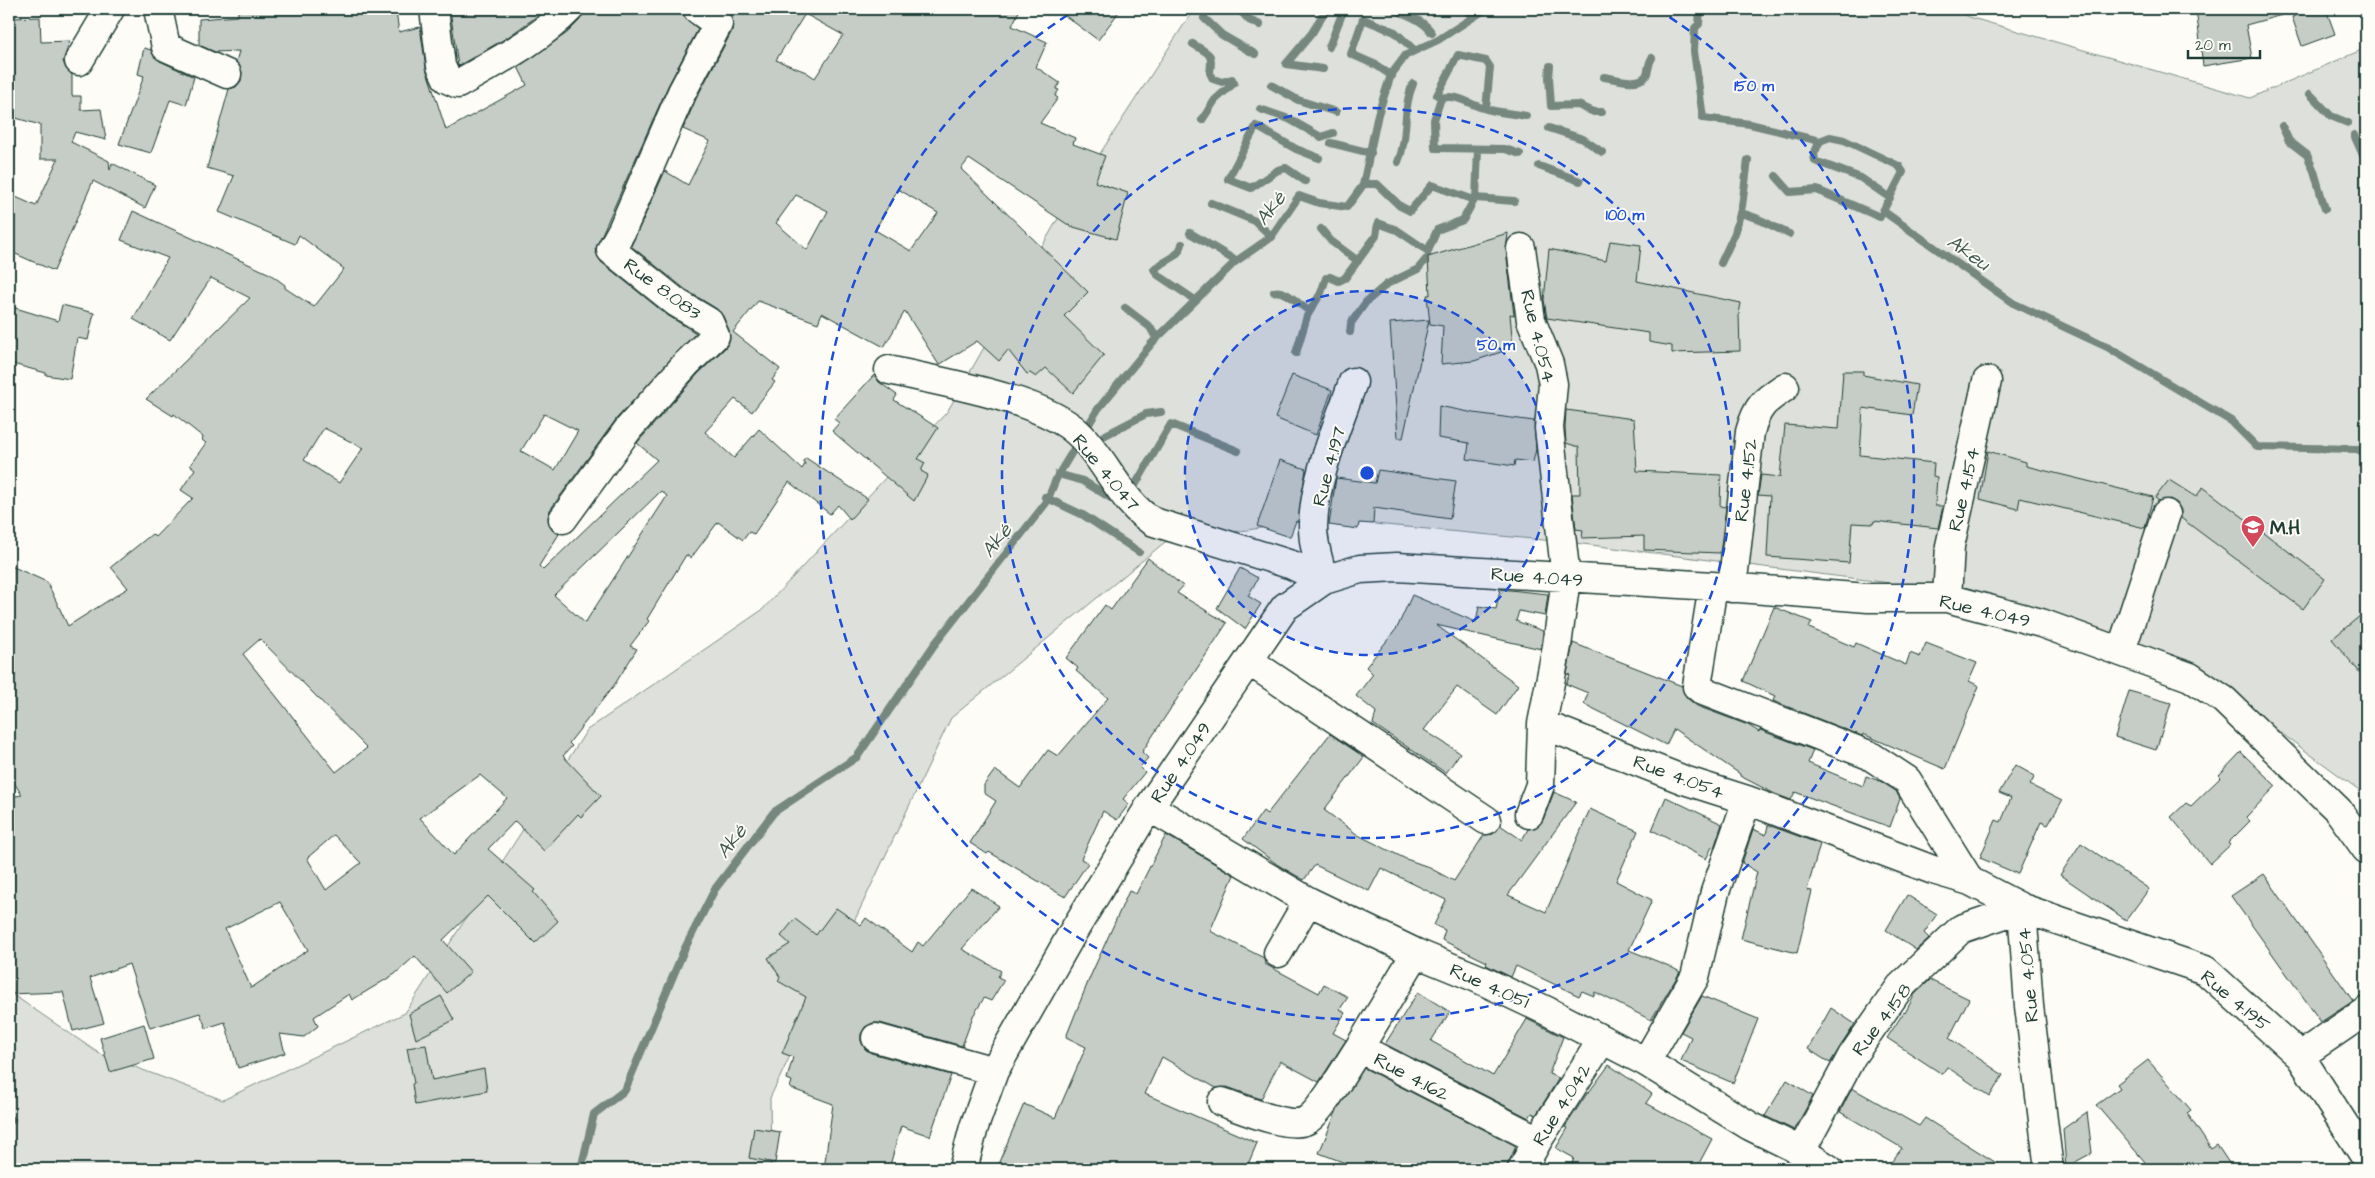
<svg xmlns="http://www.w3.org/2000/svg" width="2375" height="1178" font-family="'Architects Daughter',sans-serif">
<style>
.green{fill:#dde0db;stroke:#7e8e88}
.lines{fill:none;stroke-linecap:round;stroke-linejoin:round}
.stream{stroke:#75877f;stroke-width:8}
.building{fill:#c6cdc7;stroke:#1f3d34;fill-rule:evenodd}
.street-casing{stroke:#1f3d34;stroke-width:31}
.street{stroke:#fdfcf7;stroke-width:28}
.ring{fill:none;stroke:#1d4ed8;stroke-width:2.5;stroke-dasharray:9 6}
.labels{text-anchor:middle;stroke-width:4;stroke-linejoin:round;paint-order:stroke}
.street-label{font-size:19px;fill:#1f3d34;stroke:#fdfcf7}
.poi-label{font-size:19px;font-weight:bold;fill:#1f3d34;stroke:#fdfcf7;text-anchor:start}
.water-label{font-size:20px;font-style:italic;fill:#435c53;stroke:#fdfcf7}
.centre{fill:#1d4ed8;stroke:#fdfcf7;stroke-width:2.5}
.ring-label{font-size:15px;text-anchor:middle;font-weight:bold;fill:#1d4ed8;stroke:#fdfcf7;stroke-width:4;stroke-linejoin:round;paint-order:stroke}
</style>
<rect width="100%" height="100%" fill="#fdfcf7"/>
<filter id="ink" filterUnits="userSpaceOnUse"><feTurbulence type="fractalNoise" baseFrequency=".02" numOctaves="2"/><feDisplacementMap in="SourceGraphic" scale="10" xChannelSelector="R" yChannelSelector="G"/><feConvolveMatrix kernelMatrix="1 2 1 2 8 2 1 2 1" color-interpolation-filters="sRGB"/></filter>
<g filter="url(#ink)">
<path class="green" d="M1194,9H1957L1969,17L2250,98L2366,48V795L2185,663L2000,597L1575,543L1322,519L1165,542L951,718L770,1098L771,1169H9V992L100,1054L223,1100L405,1013L587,730L762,610L947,412L1060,215Z"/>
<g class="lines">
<path class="stream" d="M1239,9L1249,20L1260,25
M1393,9C1407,15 1424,20 1432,33
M1466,9L1469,13
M1700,9L1699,24L1695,28L1694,51L1703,118L1750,124L1820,141L1830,137L1844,140L1899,166L1903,172L1883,211L2013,303L2109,348L2231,421L2257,447L2357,449L2366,453
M1204,18L1222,35L1255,54
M1193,44C1210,55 1213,52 1210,73L1213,79L1222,82L1232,79
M1329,47L1344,9
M1550,66L1549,77L1551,106L1578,105L1594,112H1602
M1323,69L1286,64L1312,33L1326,9
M1392,76L1376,65L1351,54L1363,19L1395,32L1413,49
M1604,77C1614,78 1635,86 1645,77C1649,73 1648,63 1652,58
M1271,85L1298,100L1336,112
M2310,94L2331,116L2348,123
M1437,95L1458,55L1486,61L1490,67L1486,109
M1260,109L1289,119L1321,137L1333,133
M1202,120L1215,100L1234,83
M2282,126L2289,141L2307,155L2314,171L2325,209
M1549,128L1583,139L1602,152
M2354,135L2366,162
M1820,141L1814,154L1815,161L1861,178L1890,198
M1331,143L1371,153
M1478,149L1476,198L1514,201
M1520,154L1505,149L1435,148L1434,120L1441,98C1458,94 1468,104 1483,108C1497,113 1512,113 1526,116
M1398,162C1409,137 1402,108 1413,84
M1539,166L1580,181
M1776,176L1790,192L1817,190L1880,217
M1305,181L1286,168L1278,170L1251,188L1228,179L1256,126L1296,149L1319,158
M1211,203L1255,221L1272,237
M1740,213C1757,216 1773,227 1789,234
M1321,229L1331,241L1358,261
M1190,233L1236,261
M1182,244C1179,258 1164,261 1154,269L1158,275L1195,300
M1721,263L1735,233L1742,206L1748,160
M1330,277L1339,281L1345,278L1376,236L1378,223L1397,230L1428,251L1437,230L1463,220L1474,200L1432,185L1410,211L1400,206L1377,184H1365
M1274,292C1286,288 1299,306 1310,311
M1125,308L1150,327L1155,336
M1350,332L1351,323L1366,302L1387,284L1418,269L1428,257
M1296,353L1307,316L1321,293L1326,278
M1092,442L1146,414L1161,412
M1058,474L1083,481L1116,501
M1134,487L1171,424L1238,451
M1045,497L1083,515L1139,552
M9,1119L12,1120
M581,1169L594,1114L625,1090L684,950L715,889L774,812L857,757L934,645L1046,503L1057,477L1098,409L1152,343L1235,262L1271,237L1299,196L1319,203L1347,207L1363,185L1378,114L1391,75L1406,55L1438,40L1486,9"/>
</g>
<path class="building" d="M238,9H392L393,13L396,12L399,32L420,27L426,68L446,130L527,85L518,67L567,33L580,20L584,9H682L683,16L698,29L668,86L595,250L601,262L667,315L696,333L617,418L550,510L548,517L549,525L553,531L559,534L539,566L543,570L657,460L637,443L698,374L726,347L730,340L729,330L723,316L717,309L686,290L631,246L665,171L688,185L710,141L683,129L696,99L732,31V17L724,9H1020L1012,26L1047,42L1036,67L1060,83L1056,89L1059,90L1055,96L1058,98L1040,123L1075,138L1073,144L1105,156L1095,182L1128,193L1116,239L1070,226L969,159L961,169L1088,292L1064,316L1104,355L1073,393L1046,368L1036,377L1030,373L1027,374L1008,350L999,361L977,341L939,365L905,311L884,347L822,313L818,323L758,301L733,332L780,369L772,380L775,382L752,412L735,399L705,432L734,458L759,429L802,469L805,464L803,461L806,458L868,499L850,519L838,505L830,514L789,482L754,534L749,532L743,540L718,522L691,558L686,555L647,619L649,621L630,646L637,649L615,684L569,743L572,746L563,756L601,796L581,817L578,814L544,851L515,821L488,849L535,890L533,892L558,921L535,943L488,896L443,940L471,972L447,993L415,956L395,974L352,1000L349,994L314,1017L318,1026L304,1037L280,1034L285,1053L238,1068L225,1022L206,1028L200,1013L150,1028L129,964L90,978L104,1023L73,1031L63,992L9,994V797L22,795L9,775V565L47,582L68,626L128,588L111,567L152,534L155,537L193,498L181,490L195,469L190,465L206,443L202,440L203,437L174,414L173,416L146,399L250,298L211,278L170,340L133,319L168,258L121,240L133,211L270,274L285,285V288L314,307L344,269L299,235L295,244L219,212L234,176L207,168L229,89L236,87L241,81L242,72L236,62L239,51L215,52L199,45V19L238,16ZM805,14L843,35L815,78L806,72L776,60ZM898,189L938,213L911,251L875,230ZM796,195L828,211L807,250L776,223ZM544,414L578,431L555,470L521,451ZM324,428L363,448L339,483L304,460ZM661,491L667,496L585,623L554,595ZM260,639L367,748L336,772L243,654ZM480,775L507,798L454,855L420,818ZM334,835L361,863L326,890L307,858ZM280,902L308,950L251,988L225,929Z
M450,9H547L508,37L458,66Z
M1056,9H1121L1098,40Z
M2196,9H2281L2282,15L2246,25L2252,58L2203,66Z
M2316,9H2326L2335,34L2302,46L2292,17Z
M40,17L41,42L70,41L63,61L66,69L72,75V96H81V110L101,109L106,140L75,132L71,142L109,161L110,170L112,163L155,185L145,208L93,181L54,271L9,251V194L36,206L58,159H40V125L16,118L12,18Z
M144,48L151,50L154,56L160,61L194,77L186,105L170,100L151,153L119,144L144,76L138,74Z
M1508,233L1506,250L1514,315L1510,314L1513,348L1474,361L1441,364L1443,326L1430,324L1427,295H1430L1428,257Z
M1610,241L1641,245L1637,281L1741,303L1739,314L1740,351L1672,353V346L1649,342V333L1547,318L1544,300L1549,249L1606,261Z
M62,305L94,313L88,340L77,338L70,379L46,375V373L9,363V306L58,321Z
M1429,320L1403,438H1398L1390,323Z
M1843,371H1863V375L1917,385L1912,415L1863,408L1860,455L1934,463L1933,476L1937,477L1935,506H1943L1938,528L1874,521L1873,524L1852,523L1849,563L1767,557L1770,496L1758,495L1761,475L1780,477L1785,425L1839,429Z
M874,375L879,382L897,395L894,400L938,428L918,459L925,463L921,471L928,475L914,501L832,431L839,423L834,419Z
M1292,375L1332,390L1316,435L1275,418Z
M1439,406L1474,413L1534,421L1536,449L1533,462L1515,460L1514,466L1467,459L1469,443L1438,438Z
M1566,410L1634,419L1637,471L1721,475L1720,506L1726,507L1720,553L1644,550V536L1582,538L1583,530L1576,529L1572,494H1580L1579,447L1566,443L1565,428Z
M1988,451L2026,462V466L2153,497L2145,528L2020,498L2018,509L1980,499Z
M1280,460L1306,469L1298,522L1296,521L1290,537L1257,526Z
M1378,470L1456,481L1450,519L1374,508L1373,524L1359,523L1358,529L1329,525L1336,478L1375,483Z
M2169,480L2196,497L2203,487L2325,579L2303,609L2181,518V510L2177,503L2170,499L2159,501L2155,498Z
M1148,558L1183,586L1177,593L1227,623L1142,752L1148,758L1140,767L1145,772L1123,799L1129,804L1117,820L1103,811L1081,859L1088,863L1065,897L989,852L987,854L970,843L996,801L984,793V785L995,770L1020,788L1048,750L1058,756L1108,698L1076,671L1078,668L1066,658L1105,605L1111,610Z
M1240,568L1258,578L1248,596L1261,604L1245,629L1217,608Z
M1500,589L1548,594L1545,616L1519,611L1516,621L1543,631L1541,649L1436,625L1518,685L1497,715L1457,687L1424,730L1460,753L1446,773L1373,724L1376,712L1356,696L1373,674L1366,667L1397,628L1412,595L1476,622L1479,606L1496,609Z
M1774,607L1812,622L1809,628L1854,647L1856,643L1906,665L1910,653L1920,657L1926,643L1977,663L1969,681L1979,686L1945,769L1863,734L1862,736L1773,701L1775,696L1743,681Z
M2366,611V680L2332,639Z
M1573,643L1682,686L1687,698L1697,706L1748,725L1759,732L1760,730L1813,750L1808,763L1863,786L1866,776L1880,781L1896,791L1900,799L1890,827L1795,792L1791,800L1775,794L1740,776V774L1674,729L1666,745L1584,704L1588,693L1566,684L1570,675L1567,674Z
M2129,691L2171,703L2156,750L2115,737Z
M1330,734L1364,757L1324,810L1358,835L1406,859L1426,866L1454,881L1484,835L1493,834L1500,825L1522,840L1528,829L1538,826L1543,820L1554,792L1576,802L1508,895L1546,912L1590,809L1638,831L1616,881L1652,900L1629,950L1669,966L1680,972L1651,1020L1595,992L1594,996L1582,991L1579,996L1516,966L1511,977L1486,965L1487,962L1442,940L1445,930L1434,925L1446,900L1381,868L1369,891L1315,865L1304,880L1278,865L1243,839L1263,811L1267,814Z
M2241,752L2276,786L2246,817L2250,821L2228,843L2230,845L2210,864L2171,817L2186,803L2191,806L2221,777L2219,775Z
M2015,765L2035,776L2030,785L2062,801L2048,825L2041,822L2018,874L1980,858L1996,820L2001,822L2011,798L1999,793Z
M1666,797L1722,824L1714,848L1712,847L1706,859L1652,830Z
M1768,825L1820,844L1807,890L1812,891L1797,953L1741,939L1757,872L1742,863L1753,829L1766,835Z
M1166,835L1234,875L1210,931L1264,958L1265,964L1319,993L1324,984L1348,997L1340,1009L1345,1013L1333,1033L1346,1040L1319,1082L1280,1061L1261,1099L1227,1087L1216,1088L1162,1057L1145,1094L1257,1143L1246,1169H996L1024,1104L1055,1118L1086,1047L1066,1037L1090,977L1129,891L1136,894Z
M2081,843L2149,889L2126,920L2060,875Z
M2264,874L2353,1001L2321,1022L2231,896Z
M971,888L999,906L962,949L1001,971L998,977L1004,980L991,1001L984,998L973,1016L962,1046L880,1023H873L865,1027L861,1034V1041L865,1049L871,1053L951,1075L930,1136L901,1126L889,1169H824L833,1104L790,1088L792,1081L787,1079L793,1057L782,1053L806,997L778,981L780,977L768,958L790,944L781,936L795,919L816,935L836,908L861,925L866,918L912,952L918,942L923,946Z
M1907,895L1937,914L1924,933L1929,938L1916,950L1886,930Z
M1930,980L1969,999L1949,1038L2003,1075L1990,1096L1947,1067L1942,1074L1887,1038L1904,1012L1905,1013L1915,994Z
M1418,992L1450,1012L1431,1041L1493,1076L1527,1019L1563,1037L1549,1074L1559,1078L1536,1115L1532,1113L1529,1118L1385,1044Z
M441,996L454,1020L416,1039L409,1014Z
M1702,996L1758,1019L1733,1083L1681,1061L1691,1037L1681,1032Z
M1831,1008L1855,1024L1830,1063L1808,1049Z
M144,1024L154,1059L110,1072L100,1038Z
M426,1045L432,1080L484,1069L487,1091L415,1105L412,1084L414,1083L407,1048Z
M2148,1060L2191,1110L2187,1113L2211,1149L2217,1145L2233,1169H2151L2096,1105L2120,1088L2117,1084Z
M1609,1065L1652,1094L1646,1103L1712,1139L1696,1169H1570L1574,1158L1556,1148L1568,1128L1565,1127L1588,1092H1589Z
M1364,1068L1516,1146L1506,1169H1346L1348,1164L1319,1153L1337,1110Z
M1787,1080L1813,1096L1794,1130L1765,1116Z
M1852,1088L1919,1126L1925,1118L2006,1169H1886L1902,1148L1840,1112Z
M2087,1112L2092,1153L2066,1167L2063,1129Z
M754,1128L780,1132L775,1163L749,1158Z"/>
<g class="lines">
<defs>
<path id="street" d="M158,9L166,47L227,74
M434,9L441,66L447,79L458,84C497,61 538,41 569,9
M79,61L110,9
M1521,248L1531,320L1549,364L1553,384L1549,428L1566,578L1557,646L1542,724L1684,780L1747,800L1933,870L1970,881L2022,908L2029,1006L2049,1169
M889,370C939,382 1041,398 1078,433C1106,459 1122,505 1154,522L1292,565L1324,580
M563,519L629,428L687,363L715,336L709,322L677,303L611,250L622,230L682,92L718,24L697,9
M1324,580C1319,563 1313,545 1313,527C1314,478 1337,428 1353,382
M1713,586L1697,686L1703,691L1869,755L1907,780L1970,881
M1732,588L1750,432C1757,406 1764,401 1785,387
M1947,598L1950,546L1987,381
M2121,651L2166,514
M1249,661L1486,820
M1149,807L1308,901L1416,953L1477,978L1547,1011L1646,1062L1750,1126L1801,1151L1829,1169
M1529,814L1540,785L1542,724
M1278,953L1308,901
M1416,953L1359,1048L1538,1140
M876,1038L994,1071
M2300,1056L2366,1011
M1646,1062L1695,977L1715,892L1747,800
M1222,1102C1240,1108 1291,1130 1307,1120C1322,1111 1348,1064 1359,1048
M1801,1151L1852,1056L1900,987L1961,929L2022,908L2205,970L2300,1056L2366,1158
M963,1169L974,1127L994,1071L1073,932L1149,807L1285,607L1324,580L1360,569L1397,567L1713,586L1868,598H1947L2041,623L2190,677L2224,700L2338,810L2366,849
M1522,1169L1538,1140L1602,1040"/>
</defs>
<use href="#street" class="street-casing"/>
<use href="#street" class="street"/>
</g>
</g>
<circle cx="1367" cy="473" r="182" fill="#1d4ed8" fill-opacity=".12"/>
<g class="ring">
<circle cx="1367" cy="473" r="182"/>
<circle cx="1367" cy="473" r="365"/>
<path d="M1657 9A547 547 0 1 1 1077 9"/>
</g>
<defs>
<symbol id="school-pin" viewBox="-11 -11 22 30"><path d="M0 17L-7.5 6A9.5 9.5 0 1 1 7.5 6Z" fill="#d1495b" stroke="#fdfcf7"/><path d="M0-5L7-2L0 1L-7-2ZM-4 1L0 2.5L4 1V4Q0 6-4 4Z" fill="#fff"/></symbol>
</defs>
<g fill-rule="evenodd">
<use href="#school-pin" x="2239" y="513" width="28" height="38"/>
</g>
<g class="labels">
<g class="street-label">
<text transform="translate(663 288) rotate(36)" y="7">Rue 8.083</text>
<text transform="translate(1539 336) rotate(76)" y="7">Rue 4.054</text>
<text transform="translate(1328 466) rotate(-75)" y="7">Rue 4.197</text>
<text transform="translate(1107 472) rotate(50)" y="7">Rue 4.047</text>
<text transform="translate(1745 480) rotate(-83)" y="7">Rue 4.152</text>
<text transform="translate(1963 489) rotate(-77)" y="7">Rue 4.154</text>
<text transform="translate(1537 576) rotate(4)" y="7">Rue 4.049</text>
<text transform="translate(1985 610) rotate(13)" y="7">Rue 4.049</text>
<text transform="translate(1180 762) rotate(-56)" y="7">Rue 4.049</text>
<text transform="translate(1679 776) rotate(20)" y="7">Rue 4.054</text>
<text transform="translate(2027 975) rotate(-95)" y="7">Rue 4.054</text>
<text transform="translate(1490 985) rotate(24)" y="7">Rue 4.051</text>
<text transform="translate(2236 1000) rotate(40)" y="7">Rue 4.195</text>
<text transform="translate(1881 1019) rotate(-53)" y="7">Rue 4.158</text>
<text transform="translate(1412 1076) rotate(28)" y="7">Rue 4.162</text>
<text transform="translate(1561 1104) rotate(-58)" y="7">Rue 4.042</text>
</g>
<g class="poi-label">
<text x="2270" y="534">M.H</text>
</g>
<g class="water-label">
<text transform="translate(1270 208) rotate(-53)" y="7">Aké</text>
<text transform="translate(1969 252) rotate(35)" y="7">Akeu</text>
<text transform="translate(996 540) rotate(-52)" y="7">Aké</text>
<text transform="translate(731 841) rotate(-53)" y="7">Aké</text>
</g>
</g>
<circle cx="1367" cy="473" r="8" class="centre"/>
<g class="ring-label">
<text x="1754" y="91">150 m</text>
<text x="1625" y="220">100 m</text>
<text x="1496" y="350">50 m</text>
</g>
<rect width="2375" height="1178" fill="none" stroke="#fdfcf7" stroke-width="30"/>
<rect x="15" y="15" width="2345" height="1148" fill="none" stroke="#1f3d34" stroke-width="2" filter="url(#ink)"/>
<path d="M2188 50v8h72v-8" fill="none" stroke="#1f3d34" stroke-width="2.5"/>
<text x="2195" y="50" font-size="15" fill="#1f3d34" stroke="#fdfcf7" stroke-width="4" paint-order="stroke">20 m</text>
</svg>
